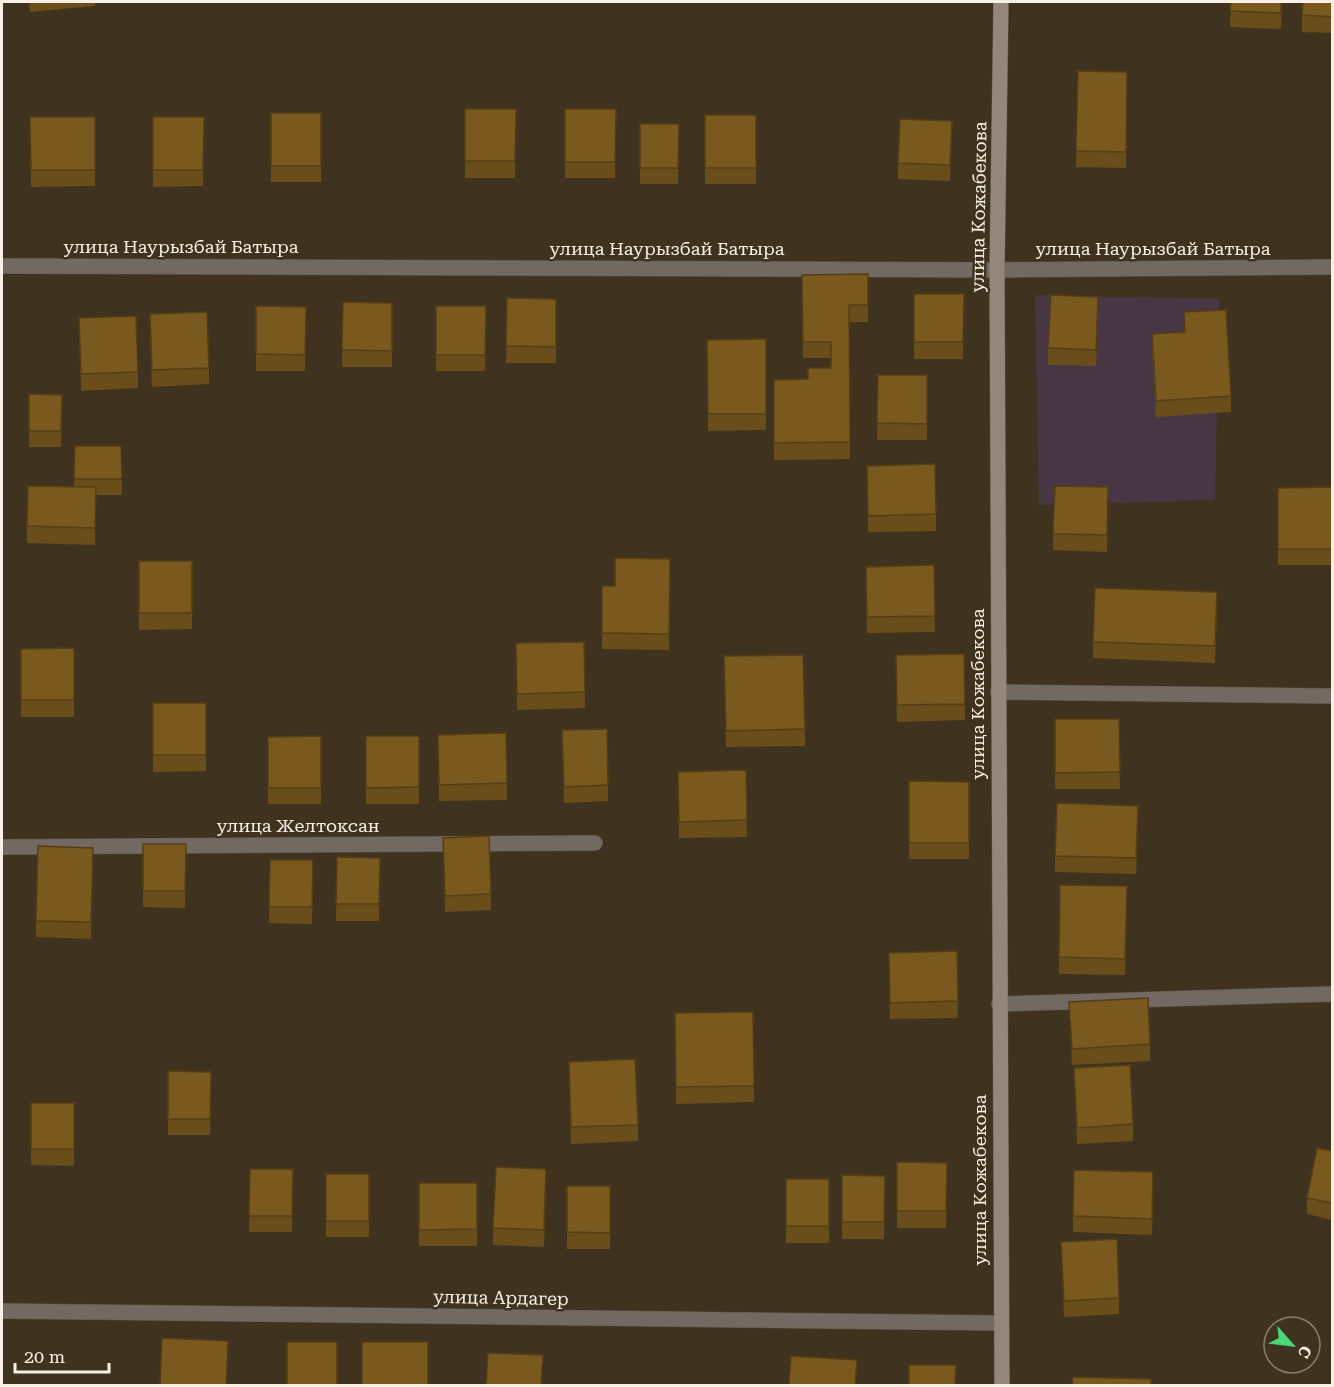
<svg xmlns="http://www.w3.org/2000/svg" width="1334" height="1387" font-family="'Roboto Serif',serif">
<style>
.commercial{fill:#473744}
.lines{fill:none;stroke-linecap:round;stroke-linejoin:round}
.minor-casing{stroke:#5d513f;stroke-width:16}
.secondary-casing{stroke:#5d513f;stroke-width:16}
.minor{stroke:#726962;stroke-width:15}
.secondary{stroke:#94867b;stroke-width:15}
.wall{fill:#694d1a}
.shaded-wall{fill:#553e15}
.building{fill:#7a591e;stroke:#553e15;stroke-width:1.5}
.labels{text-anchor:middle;stroke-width:5;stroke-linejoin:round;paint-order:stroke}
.street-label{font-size:18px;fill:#f8f0e4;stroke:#3f3320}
</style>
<rect width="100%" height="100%" fill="#3f3320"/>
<path class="commercial" d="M1035,295L1219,299L1215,500L1039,505Z"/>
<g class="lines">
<defs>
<path id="minor" d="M2,266L997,270L1332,267
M998,692L1332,696
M2,847L595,843
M999,1004L1332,994
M2,1311L1000,1323"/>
<path id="secondary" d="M1001,2L997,270L1002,1386"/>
</defs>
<use href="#minor" class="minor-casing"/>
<use href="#secondary" class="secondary-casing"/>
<use href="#minor" class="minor"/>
<use href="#secondary" class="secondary"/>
</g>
<path class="wall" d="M29,2H95V6L30,12Z
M1231,2H1282L1281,29L1230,27Z
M1332,2V33L1302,32V15Z
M1078,71L1127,72L1126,168L1076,167Z
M465,109H516L515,178H465Z
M565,109H616L615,178H565Z
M271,113H321V182H271Z
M705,115H756V184H705Z
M30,117H95V186L31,187Z
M153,117H204L203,186L153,187Z
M640,124H679L678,184H640Z
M952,137L950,181L898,179V163Z
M868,274V322H849L850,459L774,460V380L808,379L831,368V358H803L802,275Z
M914,294H964L963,359H914Z
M507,298L556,299V363H506Z
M343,302L392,303V367H342Z
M256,306L306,307L305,371H256Z
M436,306H486L485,371H436Z
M1184,312L1231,396V412L1156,417L1152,351V334L1184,332Z
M1098,313L1096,366L1048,365V348Z
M79,318L138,372V388L81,391Z
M150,330L209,368V384L152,387Z
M766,339V430L708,431L707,340Z
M878,375H927V440H877Z
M29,394L62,395L61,447H29Z
M75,446H121L122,495H96L95,545L27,543V526L74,487Z
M867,466L936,514V531L868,532Z
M1332,487V565H1278V488Z
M1108,504L1107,552L1053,550V534Z
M670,559L669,650L602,649V586H615Z
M139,561H192V629L139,630Z
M934,565L935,632L867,633L866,583Z
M1217,609L1215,663L1093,658V642Z
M584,642L585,708L517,710L516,660Z
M74,648V717H21V649Z
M964,654L965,720L897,722L896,655Z
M724,656L805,729V746L726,747Z
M153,703H206V771L153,772Z
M1055,719H1119L1120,789H1055Z
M562,730L608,785V801L564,803Z
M438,735L507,783V800L439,801Z
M321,736V804H268V737Z
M366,736H419V804H366Z
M746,770L747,837L679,838L678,788Z
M909,781L969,782V859H909Z
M1138,822L1136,874L1055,872V856Z
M443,838L491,894V910L445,912Z
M143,844H186L185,908L143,907Z
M337,857L380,858L379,921H336Z
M270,860H313L312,924L269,923Z
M93,864L91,939L36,937V921Z
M1060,885L1127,886L1125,975L1059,974Z
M957,951L958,1018L890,1019L889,953Z
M1069,1002L1150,1044V1061L1072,1065Z
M753,1012L754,1102L676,1104L675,1013Z
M569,1062L638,1125V1141L571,1144Z
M1074,1068L1133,1124V1141L1077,1144Z
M168,1071L211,1072L210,1135H168Z
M31,1103H74V1166L31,1165Z
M1332,1151V1220L1307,1214V1198Z
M897,1162L947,1163L946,1228H897Z
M250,1169H293L292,1232H249Z
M326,1174H369V1237H326Z
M842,1175L885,1176L884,1239H842Z
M786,1179H829V1243H786Z
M419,1183H477V1246H419Z
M546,1185L544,1247L493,1245V1228Z
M567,1186H610V1249H567Z
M1153,1189L1152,1235L1073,1232V1216Z
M1061,1242L1119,1298V1314L1064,1317Z"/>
<path class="shaded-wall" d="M952,121V137L950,181V165Z
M1098,297V313L1096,366V350Z
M546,1169V1185L544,1247V1230Z
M228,1341V1357L226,1386Z"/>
<path class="building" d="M1231,2H1281V13L1230,11Z
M1303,2H1332V17L1302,15Z
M1078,71L1127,72L1126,152L1076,151Z
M465,109H516L515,161H465Z
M565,109H616L615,162H565Z
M271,113H321V166H271Z
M705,115H756V168H705Z
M30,117H95V170H31Z
M153,117H204L203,170H153Z
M900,119L952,121L950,165L898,163Z
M640,124H679L678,168H640Z
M868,274V305H849L850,442L774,443V380L808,379V368H831V342H803L802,275Z
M914,294H964L963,342H914Z
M1051,295L1098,297L1096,350L1048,348Z
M507,298L556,299V347L506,346Z
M343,302L392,303V351L342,350Z
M256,306L306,307L305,355L256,354Z
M436,306H486L485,355H436Z
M1226,310L1231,396L1156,401L1152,334L1185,332L1184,312Z
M207,312L209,368L152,370L150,314Z
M136,316L138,372L81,374L79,318Z
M766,339V414H708L707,340Z
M878,375H927V424L877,423Z
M29,394L62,395L61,431H29Z
M75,446H121L122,479H74Z
M935,464L936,514L868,516L867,466Z
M28,486L96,487L95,528L27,526Z
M1055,486L1108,487L1107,535L1053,534Z
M1332,487V549H1278V488Z
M615,558L670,559L669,634L602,633V586H615Z
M139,561H192V613H139Z
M934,565L935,616L867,617L866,567Z
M1095,588L1217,592L1215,646L1093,642Z
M584,642L585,692L517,694L516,643Z
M74,648V700H21V649Z
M964,654L965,704L897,705L896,655Z
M803,655L805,729L726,731L724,656Z
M153,703H206V755H153Z
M1055,719H1119L1120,772L1055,773Z
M607,729L608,785L564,787L562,730Z
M506,733L507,783L439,785L438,735Z
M321,736V788H268V737Z
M366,736H419V787L366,788Z
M746,770L747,820L679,822L678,772Z
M909,781L969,782V843H909Z
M1057,803L1138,806L1136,858L1055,856Z
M489,836L491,894L445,896L443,838Z
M143,844H186L185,891H143Z
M38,846L93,848L91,922L36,921Z
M337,857L380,858L379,904H336Z
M270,860H313L312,907H269Z
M1060,885L1127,886L1125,959L1059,957Z
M957,951L958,1001L890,1003L889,953Z
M1148,998L1150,1044L1072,1049L1069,1002Z
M753,1012L754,1086L676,1087L675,1013Z
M635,1059L638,1125L571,1127L569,1062Z
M1130,1065L1133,1124L1077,1128L1074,1068Z
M168,1071L211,1072L210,1119H168Z
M31,1103H74V1149H31Z
M1317,1148L1332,1151V1203L1307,1198Z
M897,1162L947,1163L946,1211H897Z
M496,1167L546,1169L544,1230L493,1228Z
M250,1169H293L292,1216H249Z
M1074,1170L1153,1172L1152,1219L1073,1216Z
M326,1174H369V1221H326Z
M842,1175L885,1176L884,1222H842Z
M786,1179H829V1226H786Z
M419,1183H477V1229L419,1230Z
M567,1186H610V1233L567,1232Z
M1117,1239L1119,1298L1064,1301L1061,1242Z
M162,1338L228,1341L226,1386H160Z
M287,1342H337V1386H287Z
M362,1342H428V1386H362Z
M488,1353L543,1355L541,1386H486Z
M791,1356L857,1360L855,1386H789Z
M909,1365H956L955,1386H909Z
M1073,1377L1151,1379V1386H1072Z"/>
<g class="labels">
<g class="street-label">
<text transform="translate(979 207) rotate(-89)" y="6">улица Кожабекова</text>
<text x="181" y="253">улица Наурызбай Батыра</text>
<text x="667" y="255">улица Наурызбай Батыра</text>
<text x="1153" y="255">улица Наурызбай Батыра</text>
<text transform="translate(978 694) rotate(-90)" y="6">улица Кожабекова</text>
<text x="298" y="832">улица Желтоксан</text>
<text transform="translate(980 1180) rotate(-90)" y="6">улица Кожабекова</text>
<text transform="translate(501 1298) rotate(1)" y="6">улица Ардагер</text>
</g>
</g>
<rect width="1334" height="1387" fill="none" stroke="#f8f0e4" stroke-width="6"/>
<g transform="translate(1292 1345) rotate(118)"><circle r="28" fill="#3f3320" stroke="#897f6e" stroke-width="1.5"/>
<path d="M0-4.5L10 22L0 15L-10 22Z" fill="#49d778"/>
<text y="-9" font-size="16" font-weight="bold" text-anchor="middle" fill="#f8f0e4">С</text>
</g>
<path d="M15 1363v9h94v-9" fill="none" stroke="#f8f0e4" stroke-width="3"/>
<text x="24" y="1363" font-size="18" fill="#f8f0e4" stroke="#3f3320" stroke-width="4.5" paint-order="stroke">20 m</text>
</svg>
